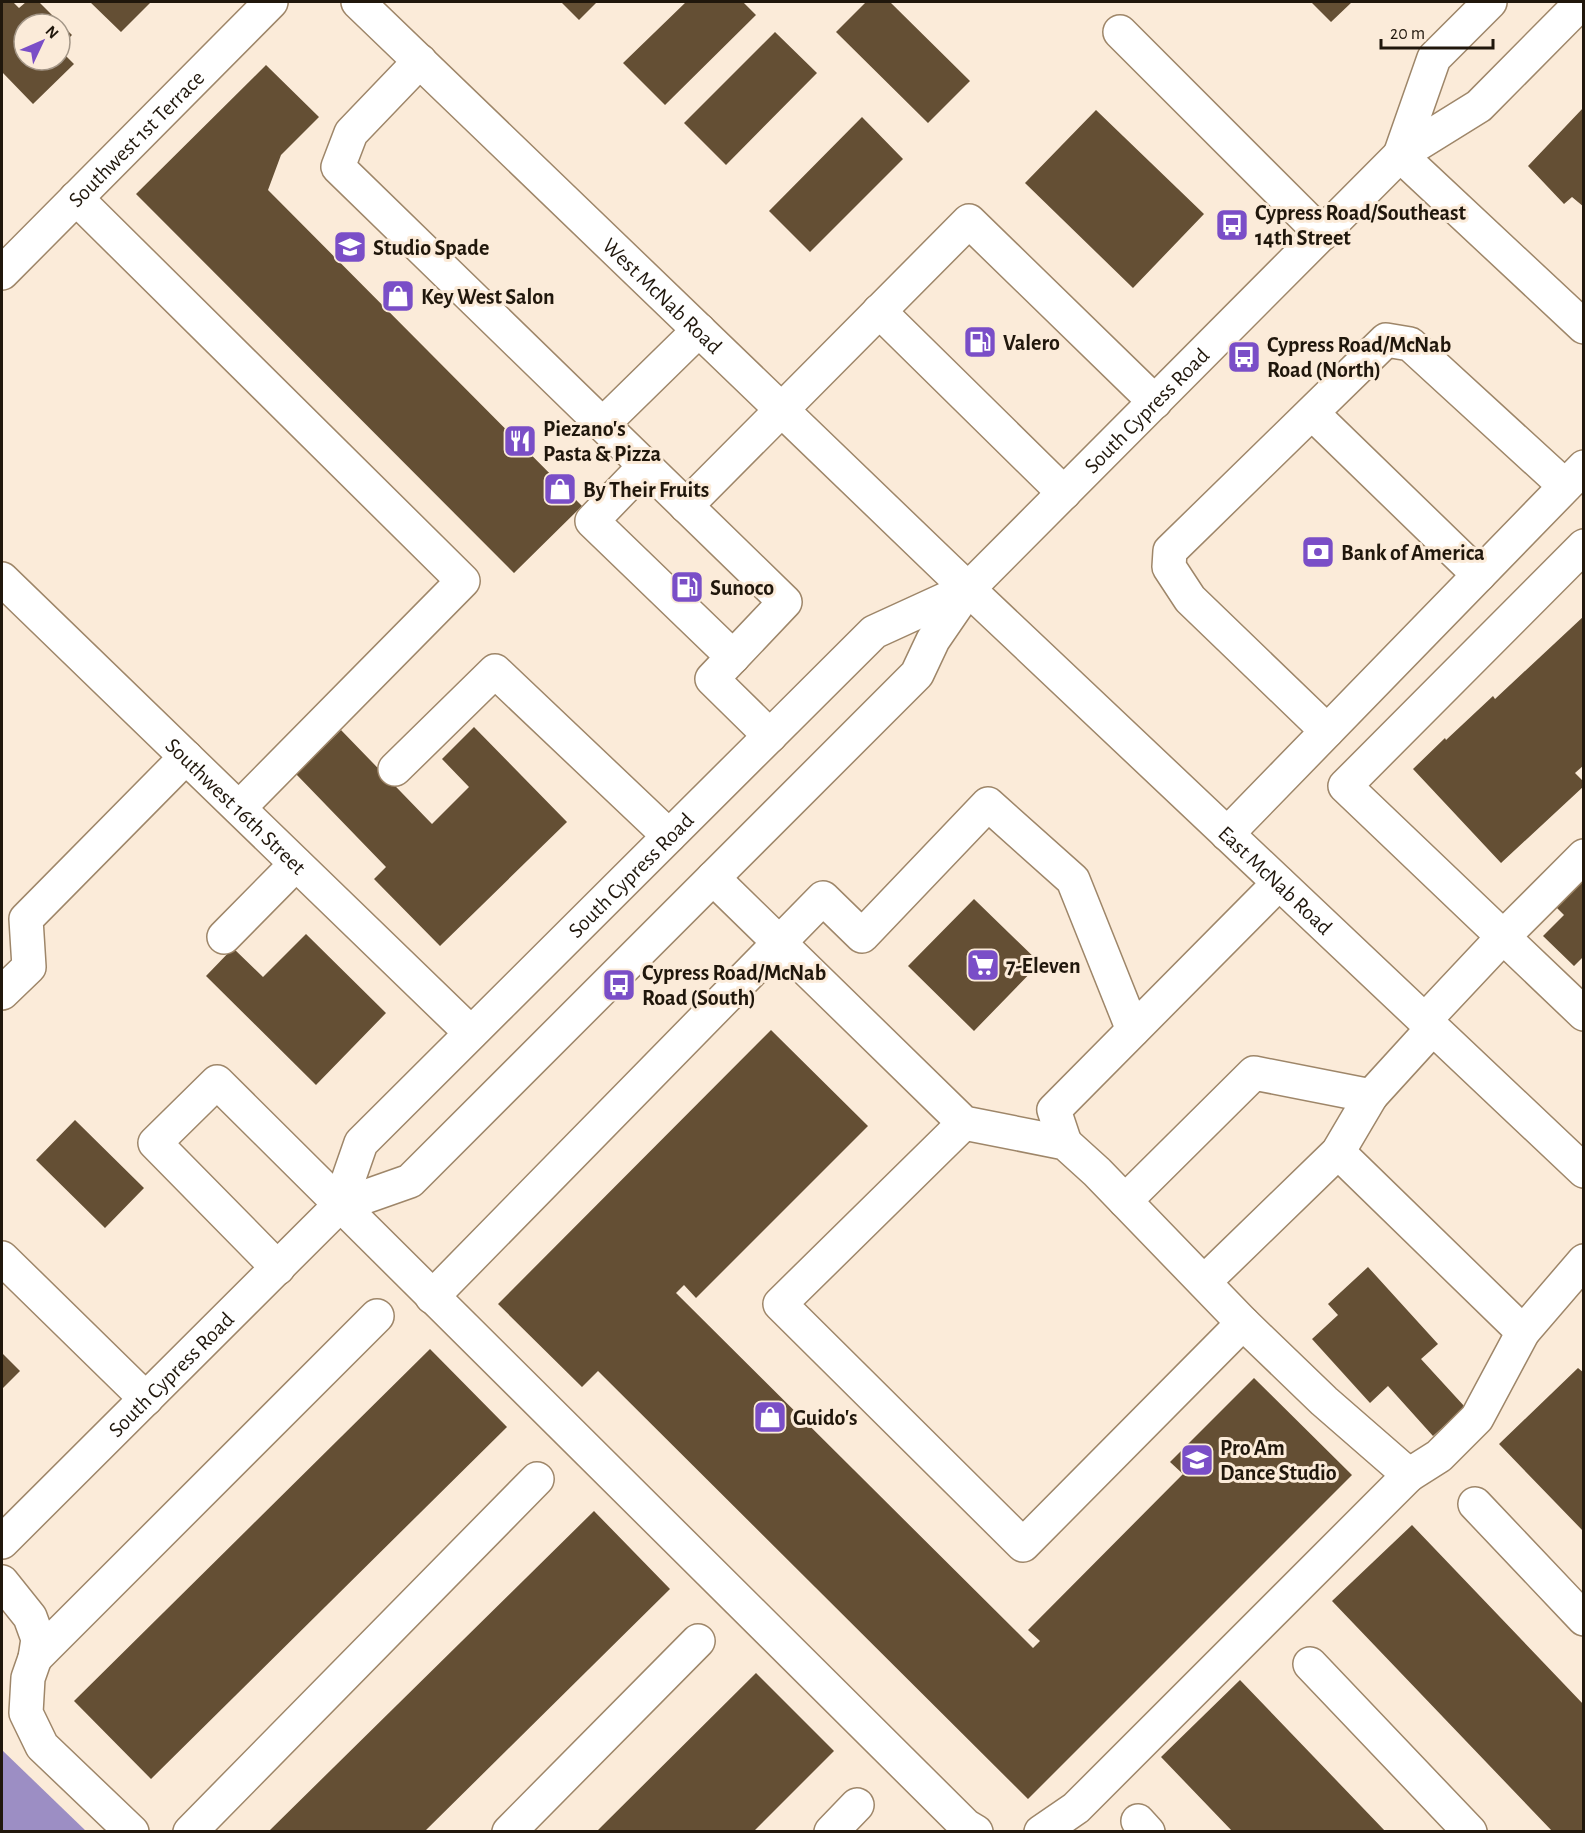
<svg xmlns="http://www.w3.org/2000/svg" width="1585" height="1833" font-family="'Alegreya Sans',sans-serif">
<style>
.water{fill:#9c8ec4}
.building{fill:#644f34}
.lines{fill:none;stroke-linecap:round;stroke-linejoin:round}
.minor-casing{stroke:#9e8669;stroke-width:36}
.minor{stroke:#fff;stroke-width:33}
.labels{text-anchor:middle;stroke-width:6;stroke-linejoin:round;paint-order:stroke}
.street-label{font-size:22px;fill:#20170c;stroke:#fbebd9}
.poi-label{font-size:22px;font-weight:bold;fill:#20170c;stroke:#fbebd9;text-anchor:start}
</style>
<rect width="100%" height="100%" fill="#fbebd9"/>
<path class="water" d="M2,1750L86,1831H2Z"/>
<path class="building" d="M2,2H13L19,8L26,2H39L72,35L60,47V24H24V60H60V50L74,64L33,104L2,72Z
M90,2H151L121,32Z
M561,2H597L579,20Z
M686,2H743L756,15L665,105L623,63Z
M866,2H890L970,81L928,123L836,32Z
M1311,2H1352L1331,22Z
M775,32L817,73L726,165L684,123Z
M266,65L319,117L281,155L268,190L582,506L514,573L136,194Z
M1584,107V207L1572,197L1564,204L1528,166Z
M1096,110L1204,214L1133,288L1025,183Z
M862,117L903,159L810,252L769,211Z
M1584,616V765L1575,773L1584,782V786L1501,863L1413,769L1445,738L1446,740L1493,696L1495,699Z
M474,727L567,822L440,946L374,879L386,867L296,774L341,730L432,824L469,787L442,759Z
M1584,878V956L1574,966L1543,936L1564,915L1556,907Z
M974,899L1040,963L974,1031L908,966Z
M306,934L386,1013L316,1085L206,976L233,948L263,977Z
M771,1030L868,1126L696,1298L684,1285L676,1293L1033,1648L1040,1641L1028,1630L1183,1474L1170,1462L1254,1378L1352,1475L1028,1799L598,1371L582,1387L498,1304Z
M75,1120L144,1188L105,1228L36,1160Z
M1368,1267L1438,1344L1421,1359L1465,1407L1433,1436L1388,1386L1370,1403L1312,1339L1338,1315L1328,1304Z
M430,1349L507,1427L151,1779L74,1701Z
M2,1353L20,1371L2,1389Z
M1578,1368L1584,1373V1532L1499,1444Z
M594,1511L670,1589L424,1832H268Z
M1412,1525L1584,1705V1832H1553L1332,1601Z
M756,1673L834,1751L753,1832H596Z
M1240,1680L1386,1832H1233L1161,1757Z"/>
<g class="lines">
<defs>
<g id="minor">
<path id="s1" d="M358,2L947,569L1584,1171"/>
<path d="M1120,32L1322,234"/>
<path d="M420,61L351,133L338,167L785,602L712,679L770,736"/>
<path d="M1400,155L1584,327"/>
<path d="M1400,155L1434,58L1490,2"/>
<path d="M76,198L463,581L239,808"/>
<path id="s2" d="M2,273L271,2"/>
<path d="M879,311L1064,493"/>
<path d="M1312,413L1479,575"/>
<path d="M603,424L699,330"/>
<path d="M645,466L592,521L733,657"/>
<path d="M686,506L969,221L1155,402"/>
<path d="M1584,546L1345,786L1584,1014"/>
<path id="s3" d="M2,579L471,1033"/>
<path d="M1327,731L1190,599L1169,567L1170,551L1386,340L1410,344L1565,486"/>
<path d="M395,769L495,671L669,836"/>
<path d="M1227,834L1584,467"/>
<path d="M713,878L964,1123L1065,1143L1097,1172L1243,1323L1324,1401L1409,1475L1076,1808L1041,1832"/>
<path d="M224,937L296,864"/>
<path d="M2,993L29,967L26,919L186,757"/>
<path d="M1425,1020L1503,937L1584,856"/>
<path d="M964,1123L780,1304L1023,1545L1243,1323"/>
<path d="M1065,1143L1054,1110L1279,883"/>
<path d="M1338,1152L1523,1332"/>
<path d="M1125,1201L1254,1073L1371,1096L1433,1028"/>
<path id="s4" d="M339,1206L361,1143L874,632L968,589"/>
<path d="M2,1258L146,1399"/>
<path d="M278,1268L155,1143L217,1082L966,1826L976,1832"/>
<path d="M1204,1282L1338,1152L1371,1096"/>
<path d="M432,1297L823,898L862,936L988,804L1073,880L1133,1030"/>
<path d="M1409,1475L1439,1456L1477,1418L1523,1332L1584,1261"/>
<path d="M1475,1504L1584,1619"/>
<path id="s5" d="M2,1542L339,1206L410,1181L917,674L933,640L968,589L1400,155L1479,106L1582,2"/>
<path d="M2,1582L30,1617L38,1639L35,1658L28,1678L26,1713L42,1746L132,1832"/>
<path d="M35,1658L377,1316"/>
<path d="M1310,1664L1470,1832"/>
<path d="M1138,1821L1148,1832"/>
<path d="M190,1832L537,1479"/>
<path d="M509,1832L698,1641"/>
<path d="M831,1832L857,1805"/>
</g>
</defs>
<use href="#minor" class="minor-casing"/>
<use href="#minor" class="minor"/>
</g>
<defs>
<symbol id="bus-square" viewBox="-11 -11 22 22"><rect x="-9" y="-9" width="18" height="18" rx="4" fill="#7a4ec7" stroke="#fbebd9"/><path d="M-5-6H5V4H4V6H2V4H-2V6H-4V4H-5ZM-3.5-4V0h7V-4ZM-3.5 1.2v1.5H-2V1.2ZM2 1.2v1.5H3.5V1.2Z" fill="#fff"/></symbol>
<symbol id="school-square" viewBox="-11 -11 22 22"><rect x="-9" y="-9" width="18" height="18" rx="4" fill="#7a4ec7" stroke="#fbebd9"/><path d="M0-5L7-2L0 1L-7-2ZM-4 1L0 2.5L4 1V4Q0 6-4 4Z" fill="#fff"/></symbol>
<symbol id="shop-square" viewBox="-11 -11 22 22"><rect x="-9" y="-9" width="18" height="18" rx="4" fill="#7a4ec7" stroke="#fbebd9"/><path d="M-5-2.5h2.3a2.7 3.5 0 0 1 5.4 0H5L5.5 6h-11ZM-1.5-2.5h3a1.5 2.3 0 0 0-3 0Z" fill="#fff"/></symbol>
<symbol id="fuel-square" viewBox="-11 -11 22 22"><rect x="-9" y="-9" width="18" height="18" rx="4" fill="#7a4ec7" stroke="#fbebd9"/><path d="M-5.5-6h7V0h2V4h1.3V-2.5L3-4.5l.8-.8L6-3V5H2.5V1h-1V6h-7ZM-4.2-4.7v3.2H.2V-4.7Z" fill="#fff"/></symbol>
<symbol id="restaurant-square" viewBox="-11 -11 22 22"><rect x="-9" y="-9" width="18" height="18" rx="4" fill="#7a4ec7" stroke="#fbebd9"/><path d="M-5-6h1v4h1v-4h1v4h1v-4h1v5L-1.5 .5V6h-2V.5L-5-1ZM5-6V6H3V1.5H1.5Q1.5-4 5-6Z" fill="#fff"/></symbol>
<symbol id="bank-square" viewBox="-11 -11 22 22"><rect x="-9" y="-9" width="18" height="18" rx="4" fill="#7a4ec7" stroke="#fbebd9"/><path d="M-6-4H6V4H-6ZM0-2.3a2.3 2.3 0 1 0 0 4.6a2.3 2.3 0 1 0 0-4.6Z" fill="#fff"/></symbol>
<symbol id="supermarket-square" viewBox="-11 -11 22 22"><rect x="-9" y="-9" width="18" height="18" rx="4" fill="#7a4ec7" stroke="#fbebd9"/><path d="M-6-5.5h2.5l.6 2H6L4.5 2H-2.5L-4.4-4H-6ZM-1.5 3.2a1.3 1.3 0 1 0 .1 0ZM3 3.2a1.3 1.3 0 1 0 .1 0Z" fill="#fff"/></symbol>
</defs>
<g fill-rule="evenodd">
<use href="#bus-square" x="1213" y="206" width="38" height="38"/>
<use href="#school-square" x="331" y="228" width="38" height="38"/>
<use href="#shop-square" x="379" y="277" width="38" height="38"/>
<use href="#fuel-square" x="961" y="323" width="38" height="38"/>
<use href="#bus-square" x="1225" y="338" width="38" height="38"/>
<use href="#restaurant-square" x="501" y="422" width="38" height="38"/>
<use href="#shop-square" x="541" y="470" width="38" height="38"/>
<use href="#bank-square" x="1299" y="533" width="38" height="38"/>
<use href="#fuel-square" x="668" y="568" width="38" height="38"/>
<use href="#supermarket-square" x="964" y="946" width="38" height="38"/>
<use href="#bus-square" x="600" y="966" width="38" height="38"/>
<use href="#shop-square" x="751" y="1398" width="38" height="38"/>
<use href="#school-square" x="1178" y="1441" width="38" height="38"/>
</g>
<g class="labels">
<g class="street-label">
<text dy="8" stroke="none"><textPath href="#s2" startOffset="190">Southwest 1st Terrace</textPath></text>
<text dy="8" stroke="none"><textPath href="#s1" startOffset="423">West McNab Road</textPath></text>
<text dy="8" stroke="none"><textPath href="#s5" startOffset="1620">South Cypress Road</textPath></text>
<text dy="8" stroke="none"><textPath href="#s3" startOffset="326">Southwest 16th Street</textPath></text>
<text dy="8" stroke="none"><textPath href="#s4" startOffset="447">South Cypress Road</textPath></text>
<text dy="8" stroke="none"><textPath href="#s1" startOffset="1270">East McNab Road</textPath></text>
<text dy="8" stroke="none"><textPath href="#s5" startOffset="238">South Cypress Road</textPath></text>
</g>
<g class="poi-label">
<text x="1255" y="220">Cypress Road/Southeast<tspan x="1255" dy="25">14th Street</tspan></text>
<text x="373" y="255">Studio Spade</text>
<text x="421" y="304">Key West Salon</text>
<text x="1003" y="350">Valero</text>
<text x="1267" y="352">Cypress Road/McNab<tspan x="1267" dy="25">Road (North)</tspan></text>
<text x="543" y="436">Piezano's<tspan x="543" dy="25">Pasta &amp; Pizza</tspan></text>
<text x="583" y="497">By Their Fruits</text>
<text x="1341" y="560">Bank of America</text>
<text x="710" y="595">Sunoco</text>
<text x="1006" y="973">7-Eleven</text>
<text x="642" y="980">Cypress Road/McNab<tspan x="642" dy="25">Road (South)</tspan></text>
<text x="793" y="1425">Guido's</text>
<text x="1220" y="1455">Pro Am<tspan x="1220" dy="25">Dance Studio</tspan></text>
</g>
</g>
<rect width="1585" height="1833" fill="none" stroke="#20170c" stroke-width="6"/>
<g transform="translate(42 42) rotate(46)"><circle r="28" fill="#fbebd9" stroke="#a39687" stroke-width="1.5"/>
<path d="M0-4.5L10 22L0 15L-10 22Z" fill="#7a4ec7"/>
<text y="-9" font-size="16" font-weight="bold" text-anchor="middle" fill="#20170c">N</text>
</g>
<path d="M1381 39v9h112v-9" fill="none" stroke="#20170c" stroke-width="3"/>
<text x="1390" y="39" font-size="18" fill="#20170c" stroke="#fbebd9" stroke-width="4.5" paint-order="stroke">20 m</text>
</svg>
